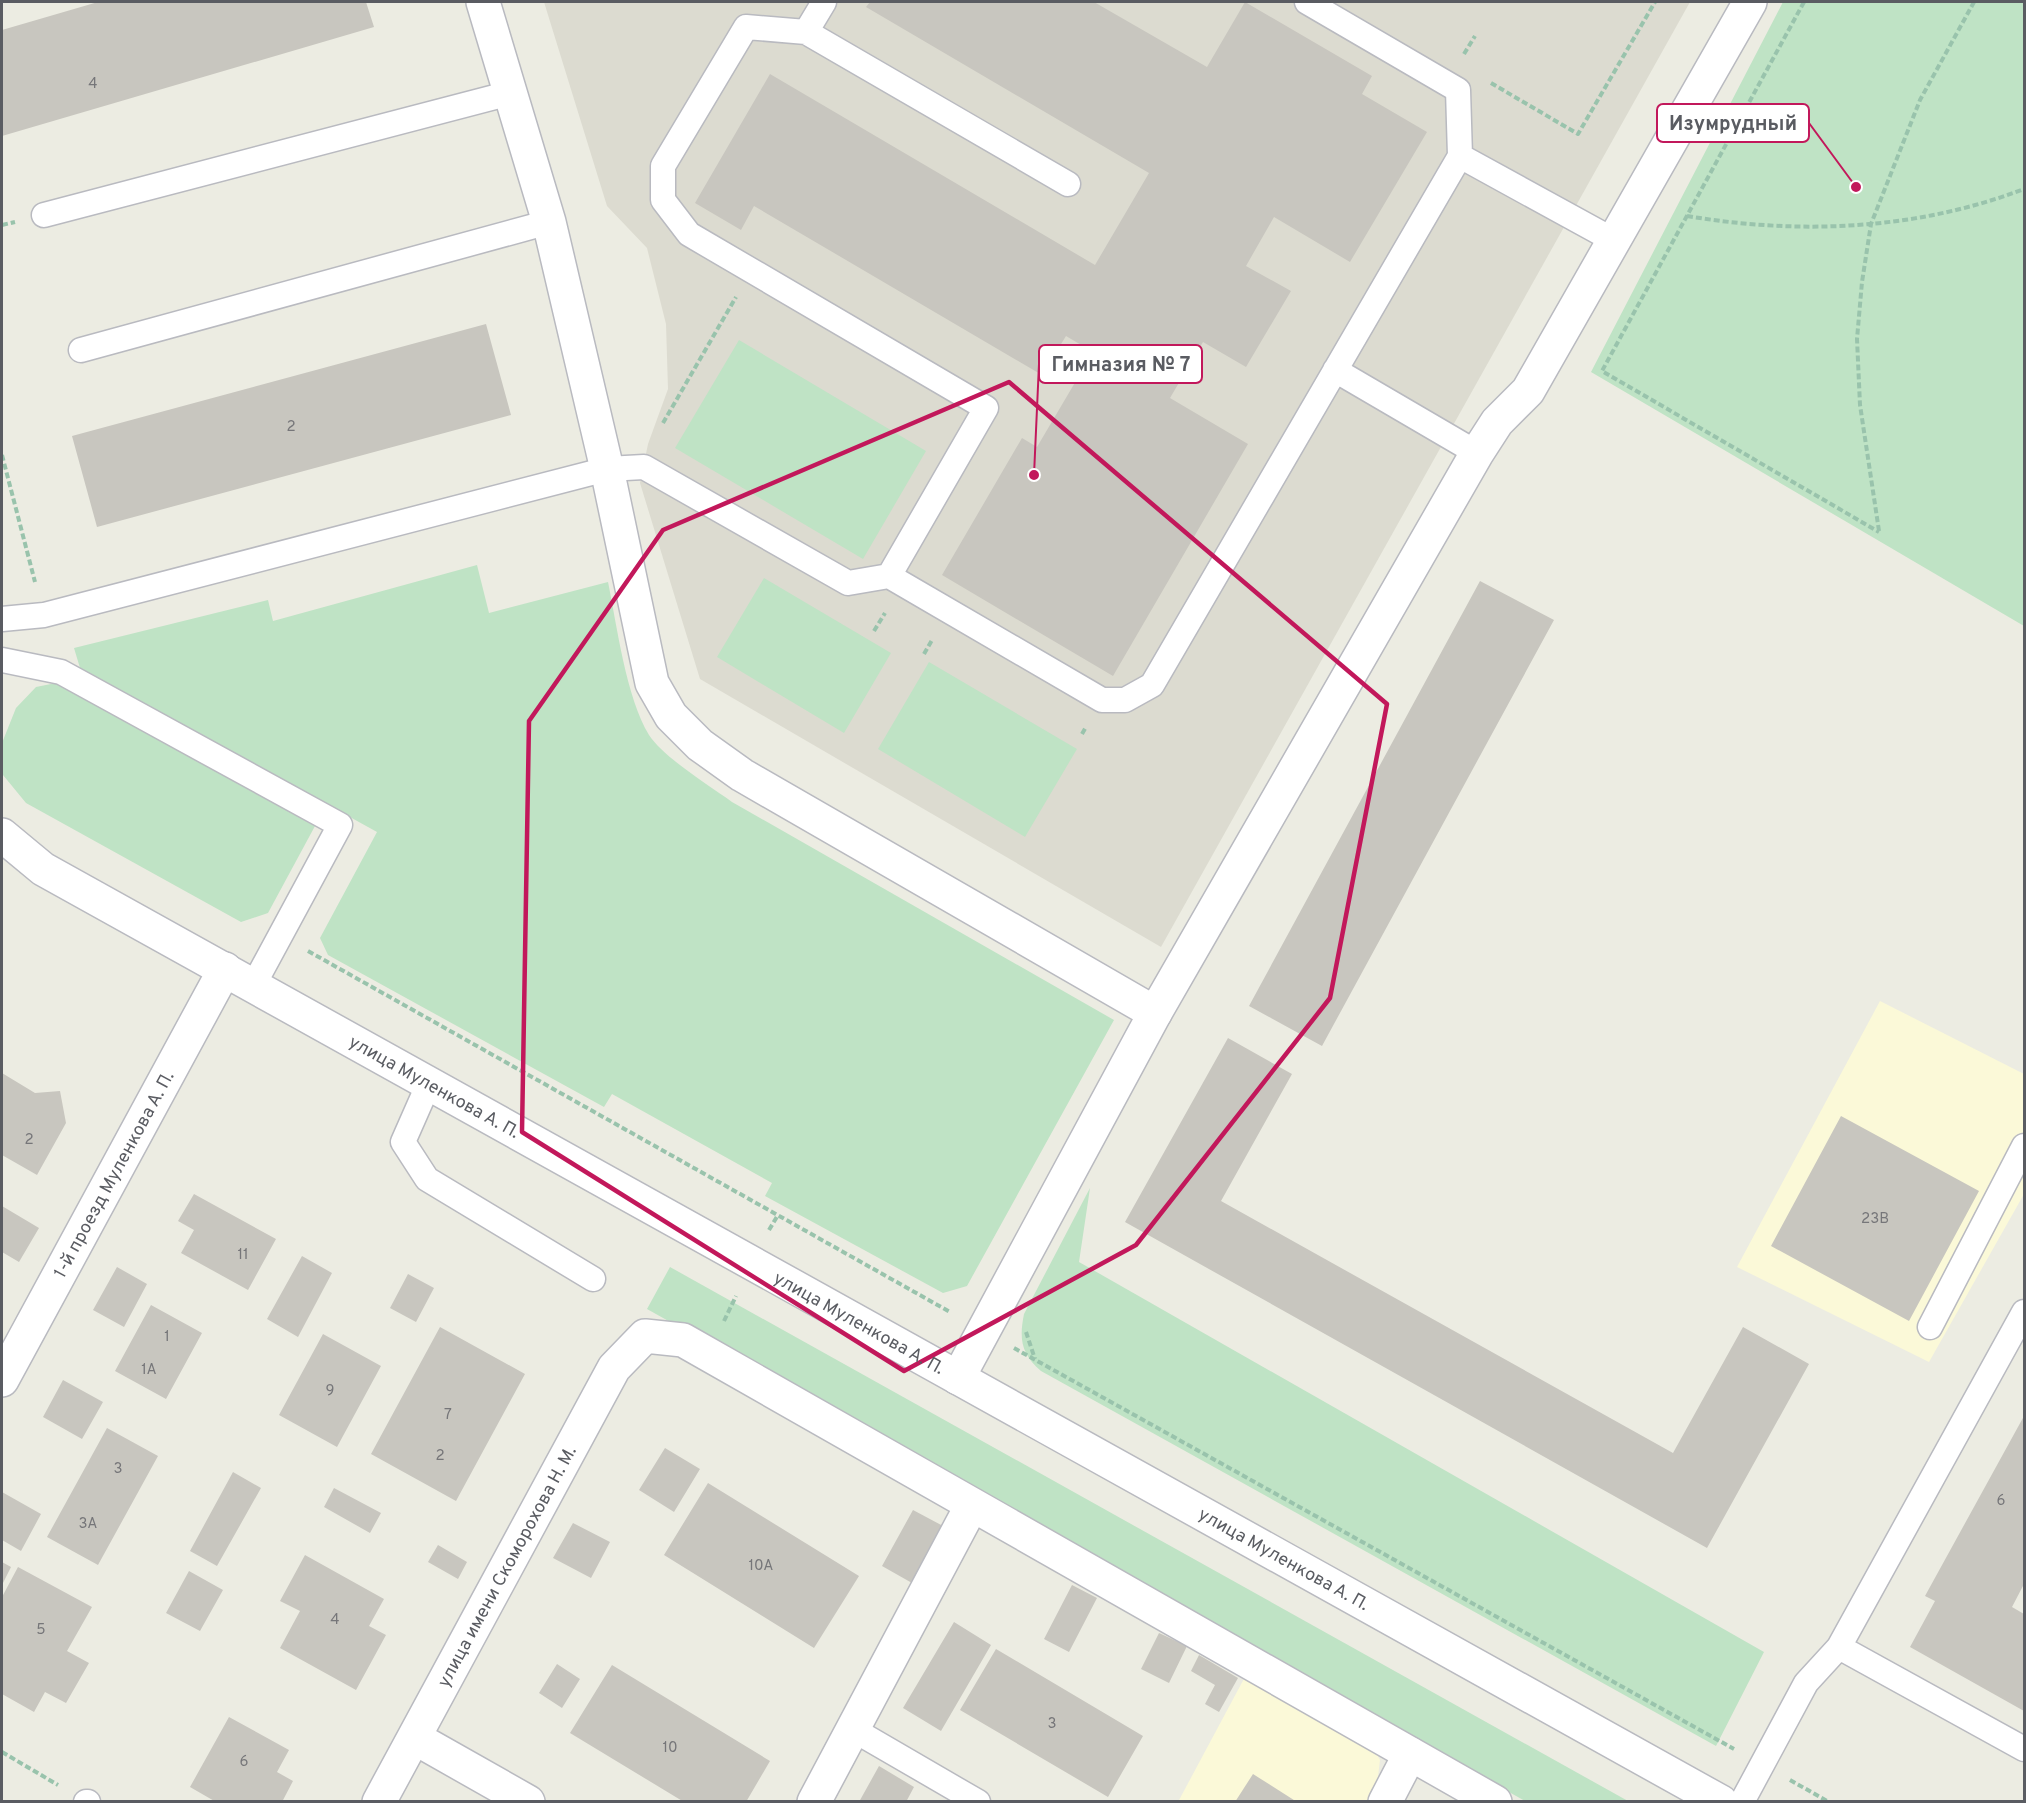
<svg xmlns="http://www.w3.org/2000/svg" width="2026" height="1803" font-family="Overpass,sans-serif">
<style>
.commercial{fill:#fbf9d8}
.education{fill:#dcdbd0}
.green{fill:#bfe3c5}
.building{fill:#c8c6bf}
.lines{fill:none;stroke-linecap:round;stroke-linejoin:round}
.service-casing{stroke:#b9bac0;stroke-width:27}
.minor-casing{stroke:#b9bac0;stroke-width:36}
.path{stroke:#99c3ac;stroke-width:4;stroke-dasharray:6 3;stroke-linecap:butt}
.service{stroke:#fff;stroke-width:24}
.minor{stroke:#fff;stroke-width:33}
.marked{fill:none;stroke:#c2185b;stroke-width:4.5;stroke-linejoin:round}
.labels{text-anchor:middle;stroke-width:5;stroke-linejoin:round;paint-order:stroke}
.number-label{font-size:15px;fill:#767679}
.street-label{font-size:18px;fill:#5a5c62;stroke:#fff}
.leader{fill:none;stroke:#c2185b;stroke-width:2}
.callout-dot{fill:#c2185b;stroke:#fff;stroke-width:2}
.callout{fill:#fff;stroke:#c2185b;stroke-width:2}
.callout-label{font-size:20px;text-anchor:middle;font-weight:bold;fill:#5a5c62}
</style>
<rect width="100%" height="100%" fill="#ecece2"/>
<path class="commercial" d="M1880,1001L2024,1074V1194L1929,1362L1737,1267Z
M1246,1675L1370,1742L1380,1760L1377,1785L1368,1801L1178,1802Z"/>
<path class="education" d="M544,2H1690L1161,947L700,679L640,483L648,444L668,389L666,324L647,248L607,206Z"/>
<path class="green" d="M1783,2H2024V626L1591,372Z
M739,340L926,451L863,559L675,448Z
M477,565L489,613L608,582C617,626 626,697 649,735C664,758 709,785 732,802L1114,1020L967,1286L943,1293L765,1196L772,1183L612,1094L604,1107L328,955L320,938L377,832L80,668L74,648L268,600L273,621Z
M764,578L891,653L844,733L717,657Z
M929,662L1077,749L1025,837L878,749Z
M56,683L315,826L268,913L241,922L26,803L3,775L2,743L16,708L36,687Z
M1090,1188L1079,1262L1764,1652L1716,1746L1041,1371C1021,1354 1019,1339 1024,1314Z
M670,1267L1628,1801H1525L647,1309Z"/>
<path class="building" d="M98,2H366L374,27L2,136V30Z
M870,2H1094L1207,67L1245,2L1372,76L1362,94L1427,132L1350,262L1274,217L1246,266L1291,291L1246,367L1203,342L1170,398L1248,444L1113,676L942,575L1022,438L1037,447L1093,352L1066,336L1042,375L754,206L741,230L695,203L770,74L1095,265L1149,173L866,7Z
M486,324L511,415L97,527L72,436Z
M1480,581L1554,620L1322,1046L1249,1006Z
M1228,1038L1292,1074L1221,1201L1673,1453L1743,1327L1809,1364L1707,1548L1125,1222Z
M2,1073L35,1093L60,1091L66,1123L37,1175L2,1155Z
M1841,1116L1979,1191L1909,1321L1771,1246Z
M194,1194L276,1239L248,1290L181,1253L194,1230L178,1221Z
M2,1206L39,1228L19,1262L2,1252Z
M302,1256L332,1273L298,1337L267,1319Z
M117,1267L147,1284L124,1327L93,1310Z
M408,1274L434,1288L416,1322L390,1308Z
M151,1305L202,1333L166,1399L115,1371Z
M440,1327L525,1374L456,1501L371,1454Z
M323,1334L381,1366L337,1447L279,1415Z
M63,1380L103,1402L82,1439L43,1417Z
M2024,1416V1584L2012,1607L2024,1614V1711L1910,1647L1935,1601L1925,1596Z
M107,1428L158,1456L98,1565L47,1537Z
M665,1448L700,1469L674,1512L639,1490Z
M233,1472L261,1488L217,1566L190,1551Z
M708,1483L859,1576L814,1648L664,1555Z
M334,1488L381,1513L370,1533L324,1507Z
M2,1492L41,1514L21,1551L2,1540Z
M913,1510L943,1526L912,1583L882,1566Z
M573,1523L610,1542L591,1578L553,1558Z
M438,1545L467,1562L458,1579L428,1562Z
M305,1555L384,1599L369,1626L386,1635L356,1690L280,1648L300,1611L280,1601Z
M2,1562L11,1567L2,1585Z
M18,1567L92,1607L67,1651L89,1663L66,1703L45,1692L34,1712L2,1694V1597Z
M189,1571L223,1590L200,1631L166,1613Z
M1072,1585L1097,1598L1069,1652L1044,1639Z
M954,1622L991,1645L941,1731L903,1708Z
M1159,1633L1187,1646L1169,1683L1141,1669Z
M996,1649L1143,1736L1108,1797L960,1710Z
M1199,1655L1238,1678L1219,1712L1205,1704L1215,1685L1191,1671Z
M557,1664L580,1679L562,1708L539,1693Z
M612,1665L770,1761L746,1802H684L570,1733Z
M229,1717L289,1750L277,1772L293,1781L282,1802H216L190,1787Z
M879,1766L914,1787L906,1802H859Z
M1253,1774L1297,1802H1235Z"/>
<g class="lines">
<defs>
<path id="service" d="M824,2L806,32L746,27L663,166V200L689,234L986,408L889,576L1102,700H1125L1152,685L1460,156L1458,90L1307,2
M806,32L1068,184
M1460,156L1615,241
M44,215L510,93
M81,350L549,222
M1335,370L1477,453
M2,619L44,615L607,469L644,467L848,583L889,576
M2,660L61,672L340,825L253,986
M429,1083L403,1142L427,1179L593,1279
M2024,1312L1839,1647L2024,1749
M1930,1327L2024,1146
M854,1730L978,1802
M86,1802H88
M1742,1802L1806,1683L1839,1647"/>
<g id="minor">
<path d="M483,2L549,222L607,469L652,683L671,716L700,745L742,775L1155,1013L958,1378"/>
<path id="s1" d="M2,835L43,869L1721,1802"/>
<path d="M1155,1013L1477,453L1497,422L1528,391L1750,2"/>
<path id="s2" d="M2,1380L225,969"/>
<path d="M415,1738L528,1802"/>
<path id="s3" d="M379,1802L614,1368L645,1336L683,1340L1495,1802"/>
<path d="M814,1802L972,1505"/>
<path d="M1385,1802L1410,1754"/>
</g>
</defs>
<use href="#service" class="service-casing"/>
<use href="#minor" class="minor-casing"/>
<path class="path" d="M1804,2L1602,371L1879,532
M1464,54L1475,36
M1491,83L1578,134L1655,2
M1687,216C1800,235 1917,230 2024,189
M2,225L15,222
M663,423L736,297
M2,455L35,582
M1879,531L1860,405L1857,339L1862,282L1871,224L1920,100L1974,2
M874,631L885,613
M924,654L932,640
M1082,734L1086,727
M308,951L950,1312
M769,1230L778,1215
M724,1321L736,1296
M1026,1332L1035,1359
M1014,1348L1734,1749
M2,1752L58,1785
M1790,1780L1829,1802"/>
<use href="#service" class="service"/>
<use href="#minor" class="minor"/>
</g>
<path class="marked" d="M1009,382L1387,704L1330,998L1136,1245L904,1371L522,1132L529,721L663,530Z"/>
<g class="labels">
<g class="number-label">
<text x="93" y="88">4</text>
<text x="291" y="431">2</text>
<text x="29" y="1144">2</text>
<text x="1875" y="1223">23В</text>
<text x="243" y="1259">11</text>
<text x="167" y="1341">1</text>
<text x="149" y="1374">1А</text>
<text x="330" y="1395">9</text>
<text x="448" y="1419">7</text>
<text x="440" y="1460">2</text>
<text x="118" y="1473">3</text>
<text x="2001" y="1505">6</text>
<text x="88" y="1528">3А</text>
<text x="761" y="1570">10А</text>
<text x="335" y="1624">4</text>
<text x="41" y="1634">5</text>
<text x="1052" y="1728">3</text>
<text x="670" y="1752">10</text>
<text x="244" y="1766">6</text>
</g>
<g class="street-label">
<text dy="6" stroke="none"><textPath href="#s1" startOffset="501">улица Муленкова А. П.</textPath></text>
<text dy="6" stroke="none"><textPath href="#s2" startOffset="234">1-й проезд Муленкова А. П.</textPath></text>
<text dy="6" stroke="none"><textPath href="#s1" startOffset="987">улица Муленкова А. П.</textPath></text>
<text dy="6" stroke="none"><textPath href="#s1" startOffset="1473">улица Муленкова А. П.</textPath></text>
<text dy="6" stroke="none"><textPath href="#s3" startOffset="268">улица имени Скоморохова Н. М.</textPath></text>
</g>
</g>
<path class="leader" d="M1856 187L1809 123M1034 475L1039 364"/>
<g class="callout-dot">
<circle cx="1856" cy="187" r="6"/>
<circle cx="1034" cy="475" r="6"/>
</g>
<g class="callout">
<rect x="1657" y="104" width="152" height="38" rx="6"/>
<rect x="1039" y="345" width="163" height="38" rx="6"/>
</g>
<g class="callout-label">
<text x="1733" y="130">Изумрудный</text>
<text x="1121" y="371">Гимназия № 7</text>
</g>
<rect width="2026" height="1803" fill="none" stroke="#5a5c62" stroke-width="6"/>
</svg>
